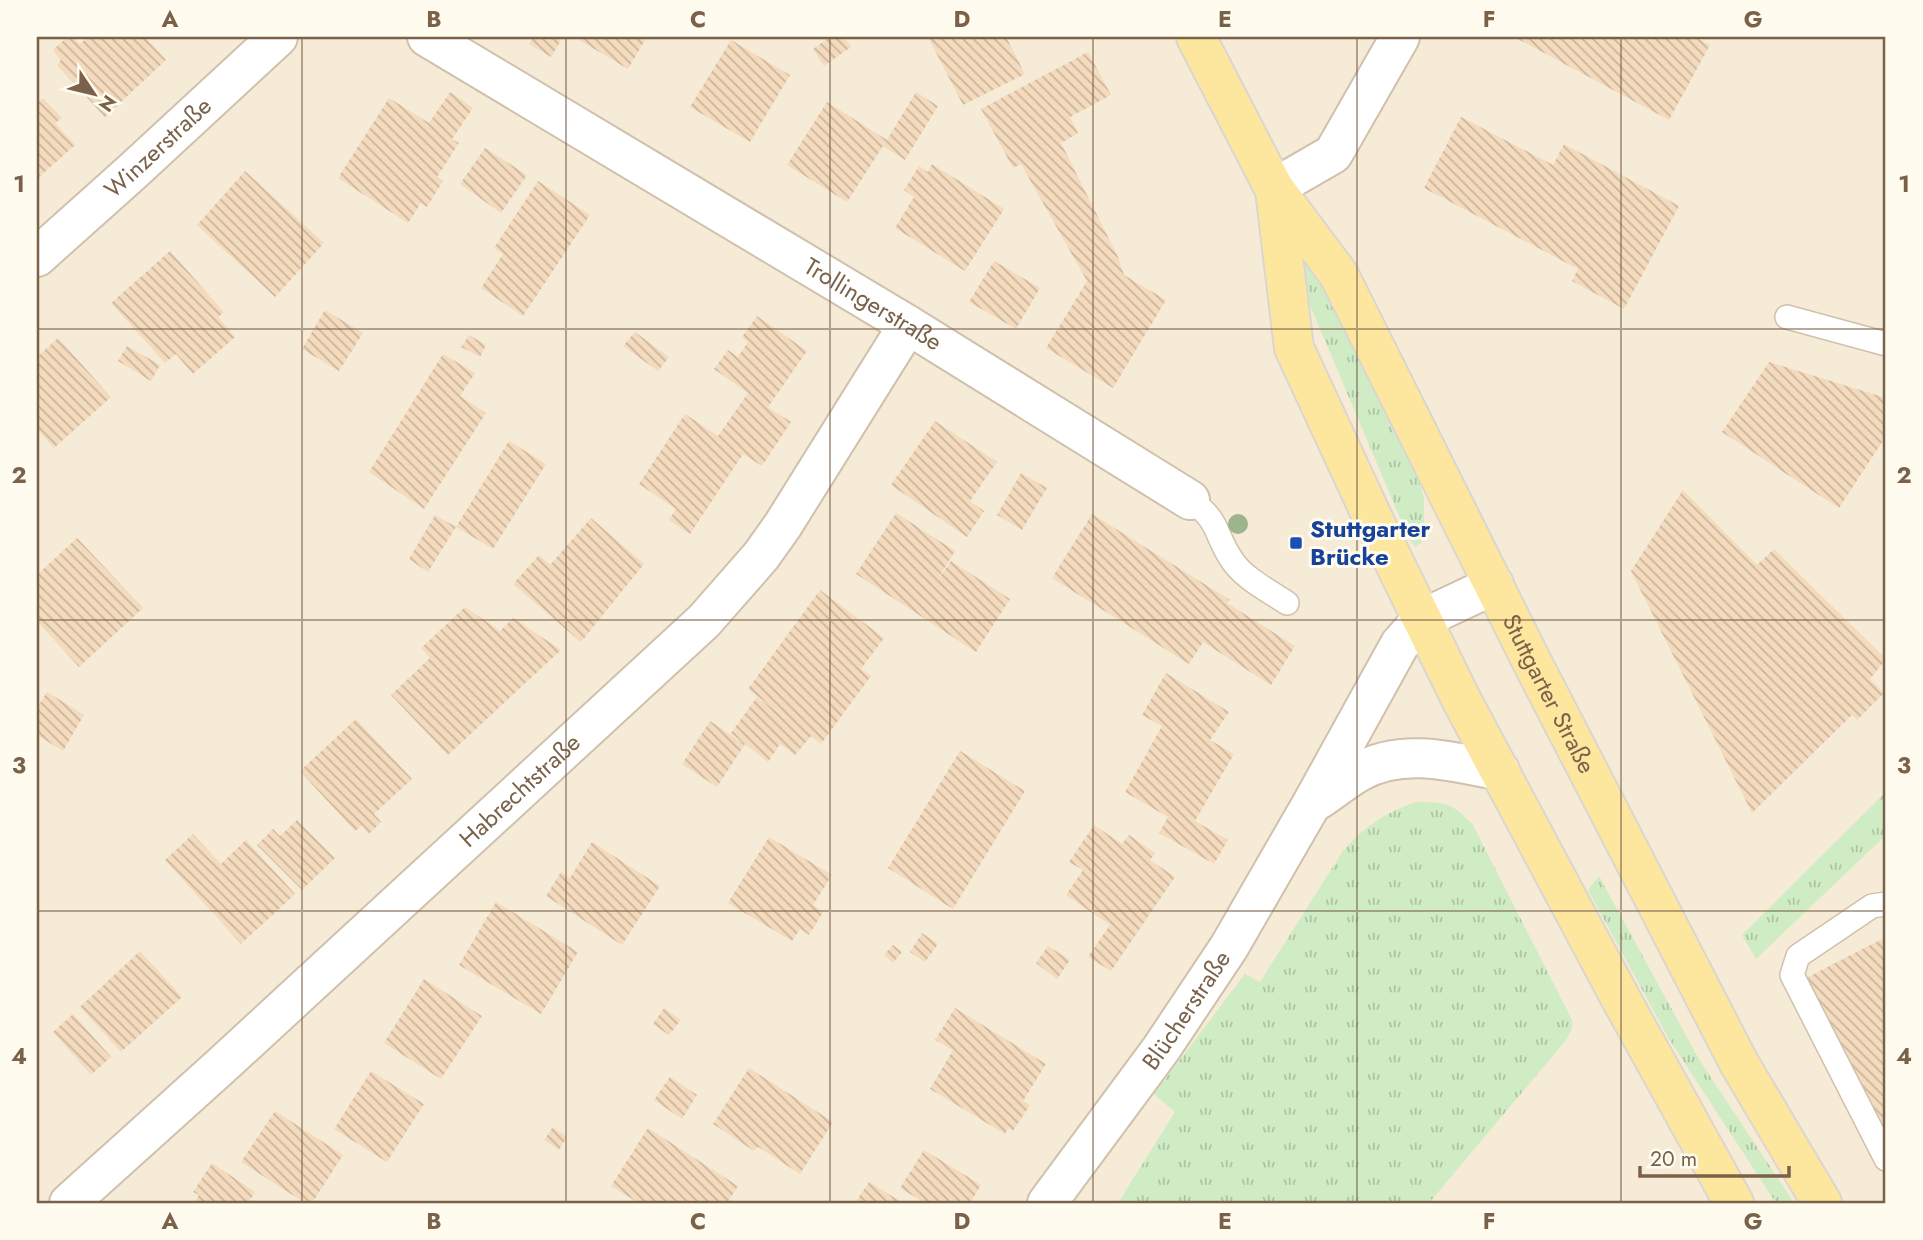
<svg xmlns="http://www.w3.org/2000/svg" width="1923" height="1240" font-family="Jost,sans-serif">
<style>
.residential{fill:#f5ebd6}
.grass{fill:url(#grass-tufts)}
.building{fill:url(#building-back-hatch)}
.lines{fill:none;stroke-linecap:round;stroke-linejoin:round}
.service-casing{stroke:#d0c1ac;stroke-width:26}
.minor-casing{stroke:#d0c1ac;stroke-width:42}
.tertiary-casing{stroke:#d0c1ac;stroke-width:42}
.primary-casing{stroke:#dcd6d0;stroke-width:42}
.service{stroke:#fff;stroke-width:23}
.minor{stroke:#fff;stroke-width:38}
.tertiary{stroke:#fff;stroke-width:38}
.primary{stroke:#fde79f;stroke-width:38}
.tree{fill:#9cb58d}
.grid{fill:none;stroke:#79614a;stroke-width:2;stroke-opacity:0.55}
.transit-dot{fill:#1a4fb4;stroke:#fffbef;stroke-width:2.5}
.labels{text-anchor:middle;stroke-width:6;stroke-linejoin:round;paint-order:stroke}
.street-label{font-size:24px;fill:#79614a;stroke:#fffbef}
.transit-label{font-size:24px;font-weight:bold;fill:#164399;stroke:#fffbef;text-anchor:start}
.neatline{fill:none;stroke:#79614a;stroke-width:2.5}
.grid-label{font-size:23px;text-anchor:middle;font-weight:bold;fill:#79614a}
</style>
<defs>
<pattern id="grass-tufts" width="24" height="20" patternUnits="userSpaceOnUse" patternTransform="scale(1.75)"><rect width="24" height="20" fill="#cfecc5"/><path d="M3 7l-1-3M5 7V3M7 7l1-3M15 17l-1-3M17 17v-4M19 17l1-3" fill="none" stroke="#adc3a2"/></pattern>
<pattern id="building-back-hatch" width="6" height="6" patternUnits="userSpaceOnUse" patternTransform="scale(1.75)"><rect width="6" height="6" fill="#f4dbbe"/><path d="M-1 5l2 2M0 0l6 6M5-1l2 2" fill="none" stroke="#cab59c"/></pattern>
</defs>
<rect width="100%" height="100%" fill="#fdf8e8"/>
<path class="residential" d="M37,37H1886V1203H37Z"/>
<path class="grass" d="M1308,245L1412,459L1424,498V530L1421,543L1415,547L1409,539L1304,291L1301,251Z
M1886,792V835L1756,959L1742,935Z
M1416,802C1445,802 1453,803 1473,825L1572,1020V1029L1566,1040L1429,1203H1118L1175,1112L1154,1094L1245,974L1260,982L1343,851C1363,827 1387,812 1416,802Z
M1599,876L1700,1061L1794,1203H1776L1669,1039L1588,890Z"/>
<path class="building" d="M67,37H73L80,44L88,37H145L166,60L105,117L57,65L61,60L53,50Z
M533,37H563L551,57L529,44Z
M574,37H647L628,69Z
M830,37H844L851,47L824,66L813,49Z
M928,37H1006L1025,74L963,105Z
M1514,37H1695L1710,45L1669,120Z
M731,40L790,75L750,142L690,107Z
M1088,52L1111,95L1070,117L1078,133L1061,143L1118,257L1124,275L1166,300L1113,388L1046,348L1087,281L1021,164L1013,168L981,109Z
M450,92L473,108L452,139L459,143L437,177L443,181L427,207L421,203L408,223L338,178L389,98L429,123Z
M916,92L938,106L905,160L883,146L847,202L787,165L827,102L887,140Z
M43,98L62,118L55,123L75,145L37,179V103Z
M1461,117L1553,165L1564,144L1679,206L1624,309L1572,281L1578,269L1424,188Z
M485,148L527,175L501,213L460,184Z
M932,164L1004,209L965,271L895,228L914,197L904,190L919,166L928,172Z
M245,171L324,243L275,297L197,225Z
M538,181L590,215L523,316L481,288L503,254L494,248Z
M170,251L224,312L218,317L235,337L193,374L176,354L165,363L111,303Z
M994,261L1040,288L1016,329L969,302Z
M325,310L363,333L339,371L302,349Z
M757,316L807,351L768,407L791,422L762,466L743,454L690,534L669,520L676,509L639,484L685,414L718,436L748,393L714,369L728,350L738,357L748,342L742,337Z
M635,332L669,357L658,371L623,346Z
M469,335L486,345L480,357L461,347Z
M58,338L111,397L54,448L37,429V357Z
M127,346L160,365L151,381L118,361Z
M443,354L475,373L460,396L486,413L424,509L369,472Z
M1769,362L1886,398V436L1839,508L1722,432Z
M935,421L997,462L970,501L984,511L967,537L891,485Z
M509,441L546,464L493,549L456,527L428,572L409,559L435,515L456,527Z
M1021,473L1047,488L1022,530L997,515Z
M1683,490L1757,565L1774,549L1886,659L1870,679L1884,693L1857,720L1852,715L1752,813L1631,571Z
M896,513L955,551L935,583L951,561L1010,599L976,652L856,574Z
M1092,514L1230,600L1227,603L1295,646L1271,685L1203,642L1189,664L1052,578Z
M591,518L644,564L581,642L513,584L539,555L550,565Z
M77,538L143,608L79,667L37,621V575Z
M820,590L884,638L861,669L871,676L821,744L811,736L795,755L780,744L768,762L731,733L757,697L795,724L748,689Z
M465,607L500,631L513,618L561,650L448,755L391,695L430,658L421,648Z
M1166,673L1229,712L1210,740L1234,754L1195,821L1228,840L1214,864L1159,833L1168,817L1125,792L1162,726L1142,715Z
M47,692L84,715L63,751L37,735V708Z
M356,719L412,779L374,814L381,822L369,834L362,826L355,831L300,771Z
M710,721L745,744L717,787L682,764Z
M960,751L1025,791L953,909L888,868Z
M297,820L335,858L302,890L257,845L273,829L280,836Z
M1094,825L1122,844L1129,835L1155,853L1150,860L1175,877L1111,971L1088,957L1110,925L1066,895L1083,870L1069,862Z
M193,834L221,864L246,840L295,894L241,944L165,860Z
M769,837L832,875L813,905L823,912L809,935L800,929L792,941L728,903Z
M592,842L660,886L622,945L546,896L561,872L570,878Z
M496,902L578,952L541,1014L459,965Z
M922,933L938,944L925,962L910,952Z
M1886,937V1133L1806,978Z
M893,945L902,952L893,963L884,955Z
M1048,946L1070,960L1057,979L1036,963Z
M140,951L182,997L121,1052L80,1007Z
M424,979L482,1016L441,1079L384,1043Z
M664,1008L681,1020L669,1035L653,1024Z
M955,1008L1046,1064L1023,1101L1030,1105L1013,1131L1008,1128L1005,1134L930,1089L953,1050L935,1040Z
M73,1014L111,1057L91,1075L53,1032Z
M749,1068L833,1122L800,1174L758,1147L754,1151L713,1124Z
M371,1071L424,1104L387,1162L334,1129Z
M670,1077L697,1095L682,1119L654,1100Z
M275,1111L343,1155L312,1203H305L241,1162Z
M553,1127L567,1137L559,1150L544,1140Z
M648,1128L738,1186L727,1203H639L611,1186Z
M924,1150L981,1185L970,1203H925L900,1188Z
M212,1163L255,1192L248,1203H194L199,1195L193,1192Z
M869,1182L903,1203H855Z"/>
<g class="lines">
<defs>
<path id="service" d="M1787,317L1886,344
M1190,500C1222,522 1214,536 1234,563C1247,580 1269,591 1287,603
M1886,904L1872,906L1798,956L1792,975L1886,1159"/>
<g id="minor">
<path id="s1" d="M427,37L908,325L1190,500"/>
<path d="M1274,188L1333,154L1400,37"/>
<path id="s2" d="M37,257L132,172L278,37"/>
<path d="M1422,619L1494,585"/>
<path id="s3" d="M69,1203L221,1066L704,621L761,556L783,525L908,325"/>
</g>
<g id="tertiary">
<path d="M1318,800C1332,791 1345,780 1359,772C1403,747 1454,762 1500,771"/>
<path id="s4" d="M1047,1203L1161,1049L1229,947L1311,805L1400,644L1422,619"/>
</g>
<g id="primary">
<path id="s5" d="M1196,37L1274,188L1339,275L1533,664L1739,1063L1822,1203"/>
<path d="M1275,190L1294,348L1376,525L1461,699L1622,1001L1734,1203"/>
</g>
</defs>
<use href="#service" class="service-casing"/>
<use href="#minor" class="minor-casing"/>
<use href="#tertiary" class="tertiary-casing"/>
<use href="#primary" class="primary-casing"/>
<use href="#service" class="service"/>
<use href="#minor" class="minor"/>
<use href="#tertiary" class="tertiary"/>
<use href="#primary" class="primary"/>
</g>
<circle class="tree" cx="1238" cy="524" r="10"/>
<path class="grid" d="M302,37V1203M566,37V1203M830,37V1203M1093,37V1203M1357,37V1203M1621,37V1203M37,329H1886M37,620H1886M37,911H1886"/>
<rect class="transit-dot" x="1289" y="536" width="14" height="14" rx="3.5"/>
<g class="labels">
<g class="street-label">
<text dy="8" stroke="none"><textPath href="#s2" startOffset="163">Winzerstraße</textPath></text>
<text dy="8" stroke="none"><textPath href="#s1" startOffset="520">Trollingerstraße</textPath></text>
<text dy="8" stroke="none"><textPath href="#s5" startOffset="747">Stuttgarter Straße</textPath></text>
<text dy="8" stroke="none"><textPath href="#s3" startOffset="611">Habrechtstraße</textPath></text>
<text dy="8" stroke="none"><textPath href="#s4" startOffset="238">Blücherstraße</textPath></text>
</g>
<g class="transit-label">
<text x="1310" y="537">Stuttgarter<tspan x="1310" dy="28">Brücke</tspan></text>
</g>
</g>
<rect width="1923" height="1240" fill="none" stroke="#fffbef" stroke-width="77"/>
<g transform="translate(94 94) rotate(125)" stroke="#fffbef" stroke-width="5" paint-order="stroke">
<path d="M0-5L12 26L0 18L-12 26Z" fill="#79614a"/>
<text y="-10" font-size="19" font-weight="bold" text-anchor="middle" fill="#79614a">N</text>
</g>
<path d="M1640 1166v10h149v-10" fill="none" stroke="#79614a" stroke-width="3.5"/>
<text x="1650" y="1166" font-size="21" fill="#79614a" stroke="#fffbef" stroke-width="5" paint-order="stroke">20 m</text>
<rect x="38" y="38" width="1846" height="1164" class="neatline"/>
<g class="grid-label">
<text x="170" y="27">A</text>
<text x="434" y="27">B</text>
<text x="698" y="27">C</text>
<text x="962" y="27">D</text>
<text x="1225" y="27">E</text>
<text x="1489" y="27">F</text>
<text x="1753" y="27">G</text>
<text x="19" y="192">1</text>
<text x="1904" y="192">1</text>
<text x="19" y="483">2</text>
<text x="1904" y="483">2</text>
<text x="19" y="773">3</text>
<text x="1904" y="773">3</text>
<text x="19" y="1064">4</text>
<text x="1904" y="1064">4</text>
<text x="170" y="1229">A</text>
<text x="434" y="1229">B</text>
<text x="698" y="1229">C</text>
<text x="962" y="1229">D</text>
<text x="1225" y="1229">E</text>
<text x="1489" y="1229">F</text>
<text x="1753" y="1229">G</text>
</g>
</svg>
